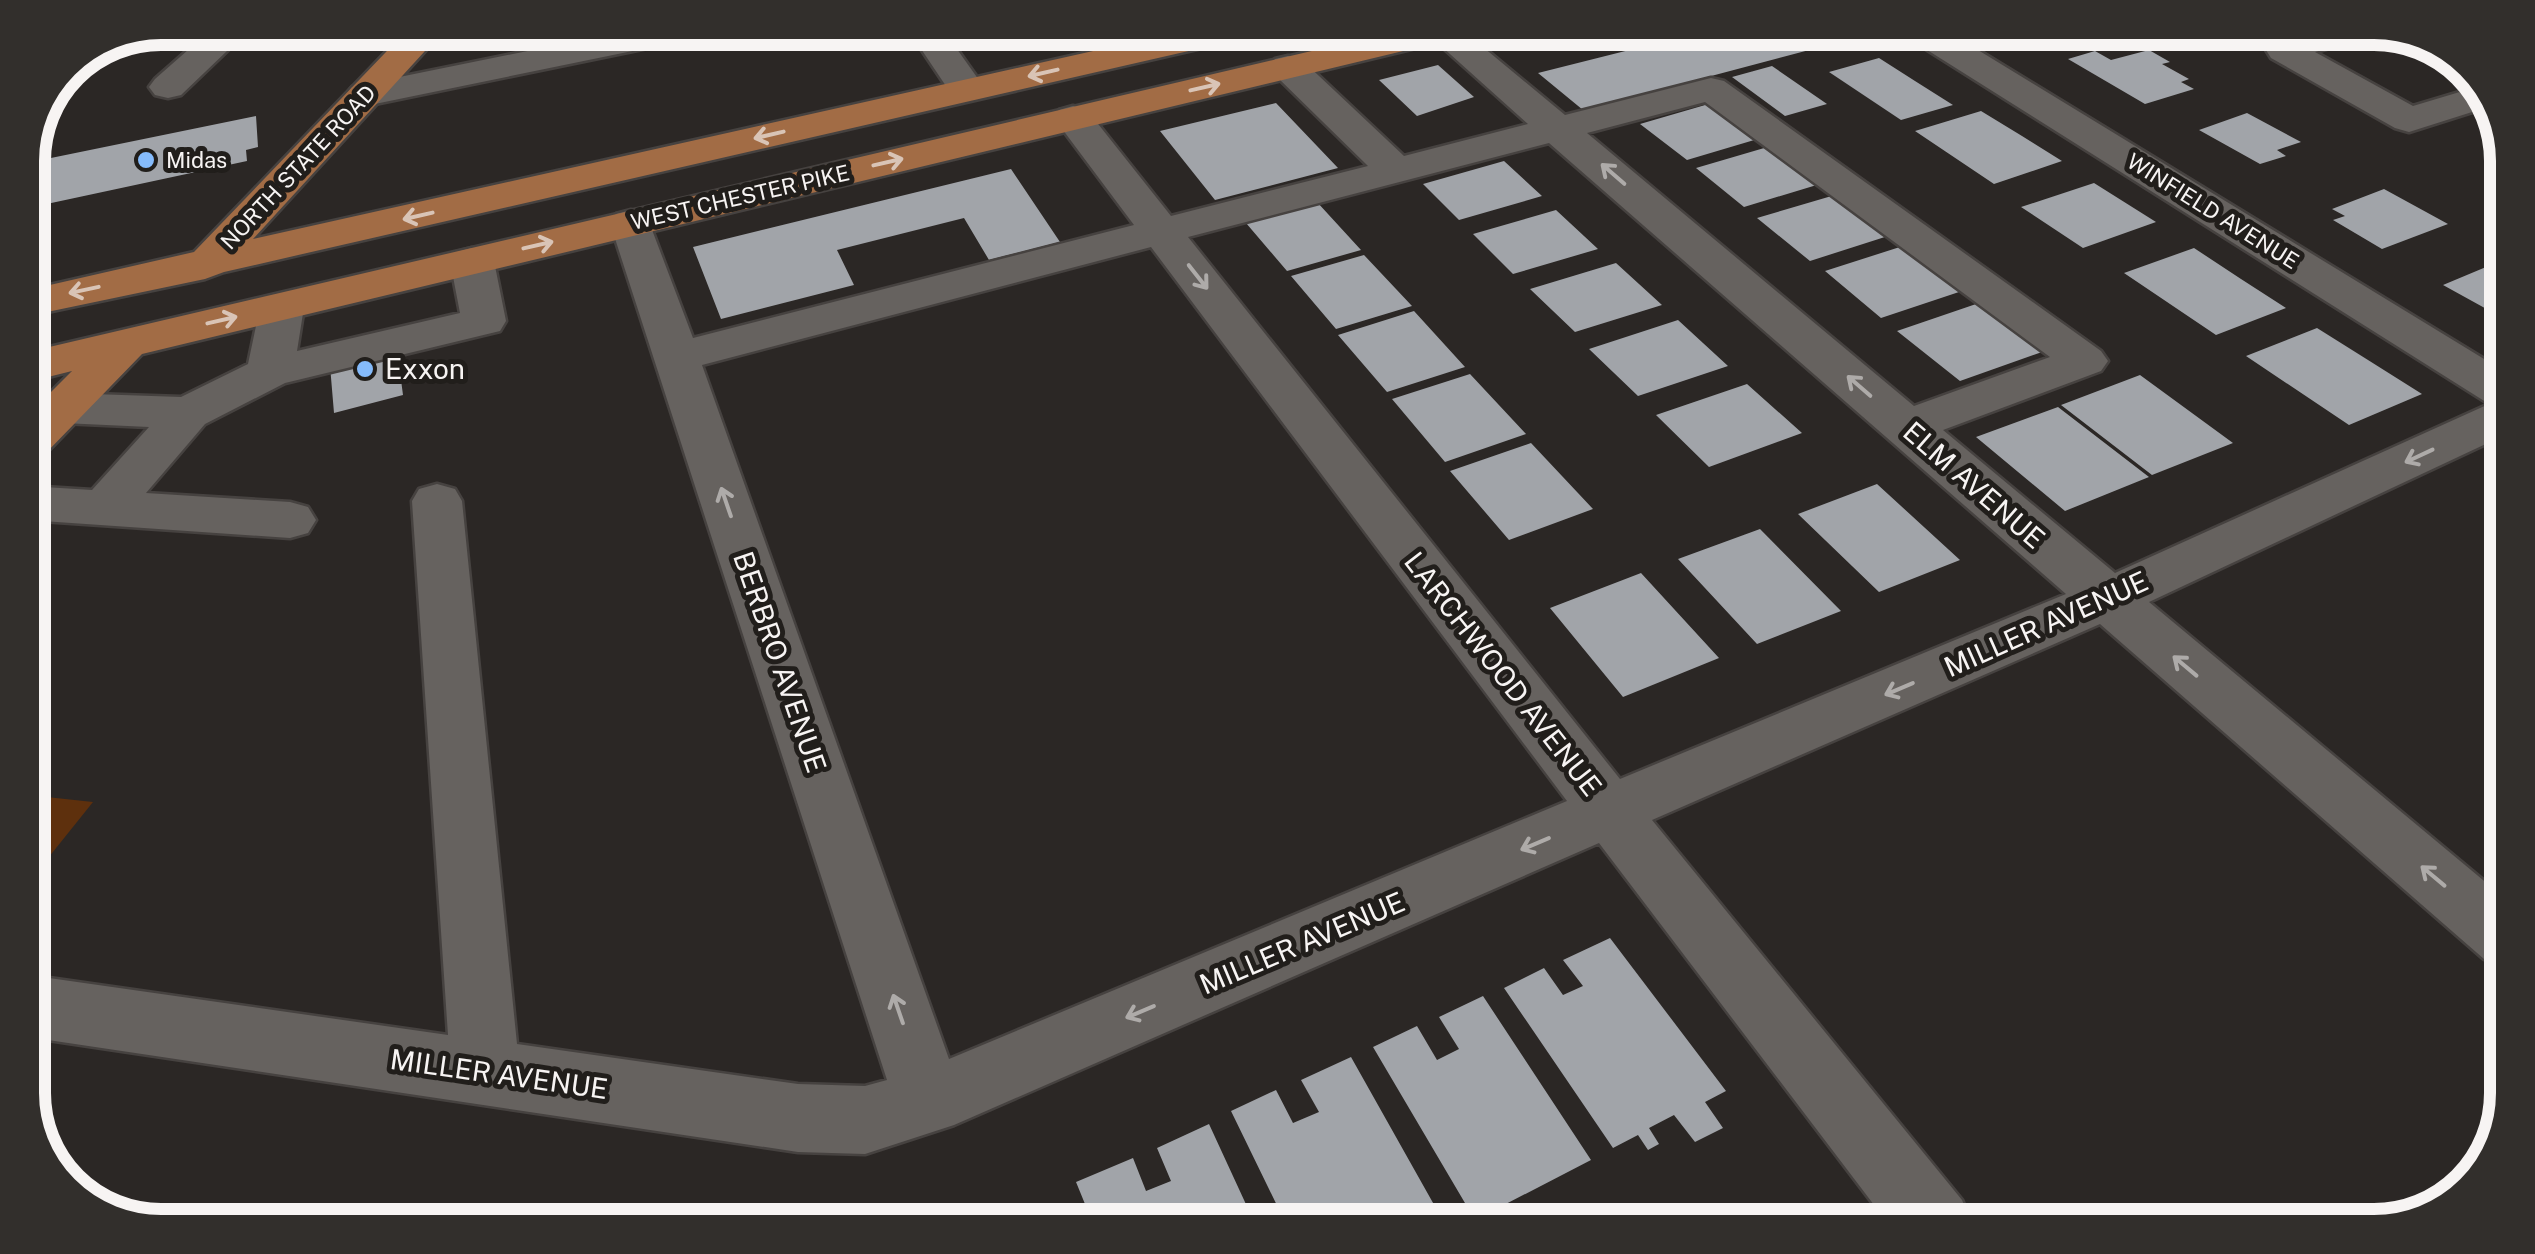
<svg xmlns="http://www.w3.org/2000/svg" width="2535" height="1254" font-family="'Public Sans',sans-serif">
<style>
.green{fill:#5e300d}
.building{fill:#a1a4a9}
.lines{fill:none;stroke-linecap:round;stroke-linejoin:round}
.minor-casing{stroke:#464240;stroke-width:5}
.major-casing{stroke:#464240;stroke-width:5}
.minor{fill:#66625f;fill-rule:evenodd}
.major{fill:#a26c45;fill-rule:evenodd}
.oneway{stroke:#d9c4b6}
.oneway2{stroke:#aeaba9}
.poi-dot{fill:#85bbfb;stroke:#211e1b;stroke-width:4}
.labels{text-anchor:middle;stroke-width:10;stroke-linejoin:round;paint-order:stroke}
.far-poi-label{font-size:22px;fill:#f7f4f3;stroke:#211e1b;text-anchor:start}
.far-street-label{font-size:22px;fill:#f7f4f3;stroke:#211e1b}
.poi-label{font-size:28px;fill:#f7f4f3;stroke:#211e1b;text-anchor:start}
.street-label{font-size:28px;fill:#f7f4f3;stroke:#211e1b}
.rim{fill:none;stroke:#f7f4f3;stroke-width:12}
</style>
<rect width="100%" height="100%" fill="#2b2725"/>
<path class="green" d="M28,795L93,802L28,883Z"/>
<path class="building" d="M1663,28H1881L1885,30L1583,110L1538,73L1677,38Z
M2149,50L2170,62L2162,64L2189,79L2181,82L2194,89L2145,104L2068,59L2095,51L2111,60Z
M1879,58L1915,81L1953,105L1901,120L1829,72Z
M1438,65L1474,97L1417,116L1379,80Z
M1772,66L1827,104L1785,116L1732,77Z
M1276,103L1338,168L1215,200L1160,131Z
M1712,103L1761,138L1687,160L1640,124Z
M1981,111L2022,136L2062,161L1994,184L1915,131Z
M2247,113L2301,142L2277,150L2286,156L2260,164L2199,130Z
M256,116L258,147L246,150L247,161L42,205L46,159Z
M1771,146L1820,184L1744,207L1696,168Z
M1504,161L1542,196L1459,220L1423,184Z
M1011,169L1060,242L989,260L964,218L837,250L854,285L721,319L693,247Z
M2094,183L2156,222L2083,248L2021,207Z
M2384,189L2448,224L2382,249L2333,220L2345,216L2332,209Z
M1835,195L1888,236L1810,261L1757,218Z
M1317,202L1361,250L1287,271L1246,223Z
M1556,210L1598,249L1513,274L1473,234Z
M1903,246L1962,291L1881,318L1825,271Z
M2194,248L2241,279L2286,308L2216,335L2124,273Z
M1364,255L1412,306L1336,329L1291,276Z
M1616,263L1662,305L1575,332L1530,289Z
M2486,267L2507,278V314L2501,317L2443,285Z
M1979,303L2042,352L1960,381L1897,331Z
M1414,311L1465,367L1387,392L1338,335Z
M1678,320L1728,366L1638,396L1589,349Z
M394,327L403,395L334,413L328,342Z
M2317,328L2368,360L2422,394L2349,425L2246,356Z
M1470,374L1526,434L1445,462L1392,399Z
M2140,375L2233,443L2152,475L2061,405Z
M1747,384L1802,433L1709,467L1656,415Z
M2058,407L2149,477L2065,511L1976,437Z
M1531,443L1593,509L1509,540L1450,471Z
M1877,484L1960,560L1879,592L1798,514Z
M1760,529L1841,611L1757,644L1678,559Z
M1641,573L1719,658L1623,697L1550,608Z
M1610,938L1726,1091L1705,1102L1723,1128L1695,1142L1674,1115L1649,1128L1659,1144L1648,1150L1638,1135L1613,1148L1504,988L1544,968L1563,995L1583,986L1563,960Z
M1483,996L1591,1160L1475,1220L1373,1047L1417,1026L1437,1060L1459,1049L1439,1017Z
M1351,1057L1446,1226H1287L1231,1111L1276,1090L1293,1123L1319,1112L1301,1080Z
M1209,1124L1256,1226H1094L1076,1182L1133,1158L1146,1191L1171,1181L1157,1148Z"/>
<g class="lines">
<defs>
<path id="minor" d="M213,28H251L181,95L168,98L155,95L149,87L155,79Z
M641,28H709L704,36L691,39L365,106L352,103L346,95L352,87L365,84Z
M907,28H942L986,90L980,98L967,101L954,98Z
M1421,28H1460L1565,115L1711,78L1724,81L2101,351L2108,361L2101,371L1943,430L2115,573L2489,404L1905,36L1901,28H1942L2507,373V434L2149,602L2507,900V968L2484,959L2100,624L1652,820L1962,1200L1973,1226H1890L1599,843L954,1125L865,1154L798,1152L28,1037V975L448,1035L412,501L419,489L437,484L455,489L462,501L517,1044L798,1084L865,1086L887,1080L610,223L616,214L631,210L646,214L693,338L1134,225L1054,118L1059,110L1073,106L1087,110L1171,216L1368,166L1275,75L1270,67L1275,59L1288,56L1301,59L1404,156L1528,124ZM1705,102L2050,357L1914,406L1587,133ZM1549,143L2066,594L1620,779L1188,237ZM1151,247L1567,801L949,1059L702,365Z
M2323,28H2377L2373,36L2315,52L2413,106L2483,85L2491,106L2409,132L2395,128L2271,58L2266,50L2271,42Z
M472,248L487,252L494,261L506,321L500,331L285,383L205,424L146,493L290,502L308,507L316,520L308,533L290,538L28,520V486L92,490L149,427L63,423L46,419L39,408L46,397L63,393L181,397L248,364L260,307L266,298L282,294L298,298L304,307L297,351L460,313L450,261L457,252Z"/>
<path id="major" d="M409,28H446L253,239L1196,28H1259L1254,36L1241,39L224,272L205,279L28,316V290L194,252Z
M1410,28H1471L1466,36L1453,39L142,354L45,454L28,459V415L72,371L28,382V352Z"/>
</defs>
<use href="#minor" class="minor-casing"/>
<use href="#major" class="major-casing"/>
<use href="#minor" class="minor"/>
<use href="#major" class="major"/>
</g>
<defs><path id="oneway-shaft" d="M-6 0H5M1.5-3L5.5 0L1.5 3" fill="none" stroke-width="1.6" stroke-linecap="round" stroke-linejoin="round" transform="scale(2.5)"/></defs>
<g class="oneway">
<use href="#oneway-shaft" transform="translate(1043 73) rotate(167)"/>
<use href="#oneway-shaft" transform="translate(1205 87) rotate(-13)"/>
<use href="#oneway-shaft" transform="translate(769 135) rotate(167)"/>
<use href="#oneway-shaft" transform="translate(888 162) rotate(-13)"/>
<use href="#oneway-shaft" transform="translate(418 216) rotate(167)"/>
<use href="#oneway-shaft" transform="translate(538 245) rotate(-13)"/>
<use href="#oneway-shaft" transform="translate(84 290) rotate(168)"/>
<use href="#oneway-shaft" transform="translate(222 320) rotate(-13)"/>
</g>
<g class="oneway2">
<use href="#oneway-shaft" transform="translate(1613 174) rotate(-139)"/>
<use href="#oneway-shaft" transform="translate(1198 277) rotate(52)"/>
<use href="#oneway-shaft" transform="translate(1859 386) rotate(-139)"/>
<use href="#oneway-shaft" transform="translate(2419 456) rotate(155)"/>
<use href="#oneway-shaft" transform="translate(726 502) rotate(-109)"/>
<use href="#oneway-shaft" transform="translate(2185 666) rotate(-140)"/>
<use href="#oneway-shaft" transform="translate(1899 689) rotate(157)"/>
<use href="#oneway-shaft" transform="translate(1535 844) rotate(157)"/>
<use href="#oneway-shaft" transform="translate(2433 876) rotate(-140)"/>
<use href="#oneway-shaft" transform="translate(898 1009) rotate(-109)"/>
<use href="#oneway-shaft" transform="translate(1140 1012) rotate(157)"/>
</g>
<g class="poi-dot">
<circle cx="146" cy="160" r="10"/>
<circle cx="365" cy="369" r="10"/>
</g>
<g class="labels">
<g class="far-poi-label">
<text x="166" y="168">Midas</text>
</g>
<g class="far-street-label">
<text transform="translate(298 167) rotate(-47)" y="8">NORTH STATE ROAD</text>
<text transform="translate(740 197) rotate(-13)" y="8">WEST CHESTER PIKE</text>
<text transform="translate(2213 211) rotate(32)" y="8">WINFIELD AVENUE</text>
</g>
<g class="poi-label">
<text x="385" y="379">Exxon</text>
</g>
<g class="street-label">
<text transform="translate(1974 485) rotate(41)" y="10">ELM AVENUE</text>
<text transform="translate(2046 624) rotate(-24)" y="10">MILLER AVENUE</text>
<text transform="translate(780 662) rotate(71)" y="10">BERBRO AVENUE</text>
<text transform="translate(1503 674) rotate(52)" y="10">LARCHWOOD AVENUE</text>
<text transform="translate(1302 943) rotate(-23)" y="10">MILLER AVENUE</text>
<text transform="translate(499 1074) rotate(8)" y="10">MILLER AVENUE</text>
</g>
</g>
<path d="M0 0H2535V1254H0ZM161 45H2374A116 116 0 0 1 2490 161V1093A116 116 0 0 1 2374 1209H161A116 116 0 0 1 45 1093V161A116 116 0 0 1 161 45Z" fill="#322f2c" fill-rule="evenodd"/>
<path class="rim" d="M161 45H2374A116 116 0 0 1 2490 161V1093A116 116 0 0 1 2374 1209H161A116 116 0 0 1 45 1093V161A116 116 0 0 1 161 45Z"/>
</svg>
